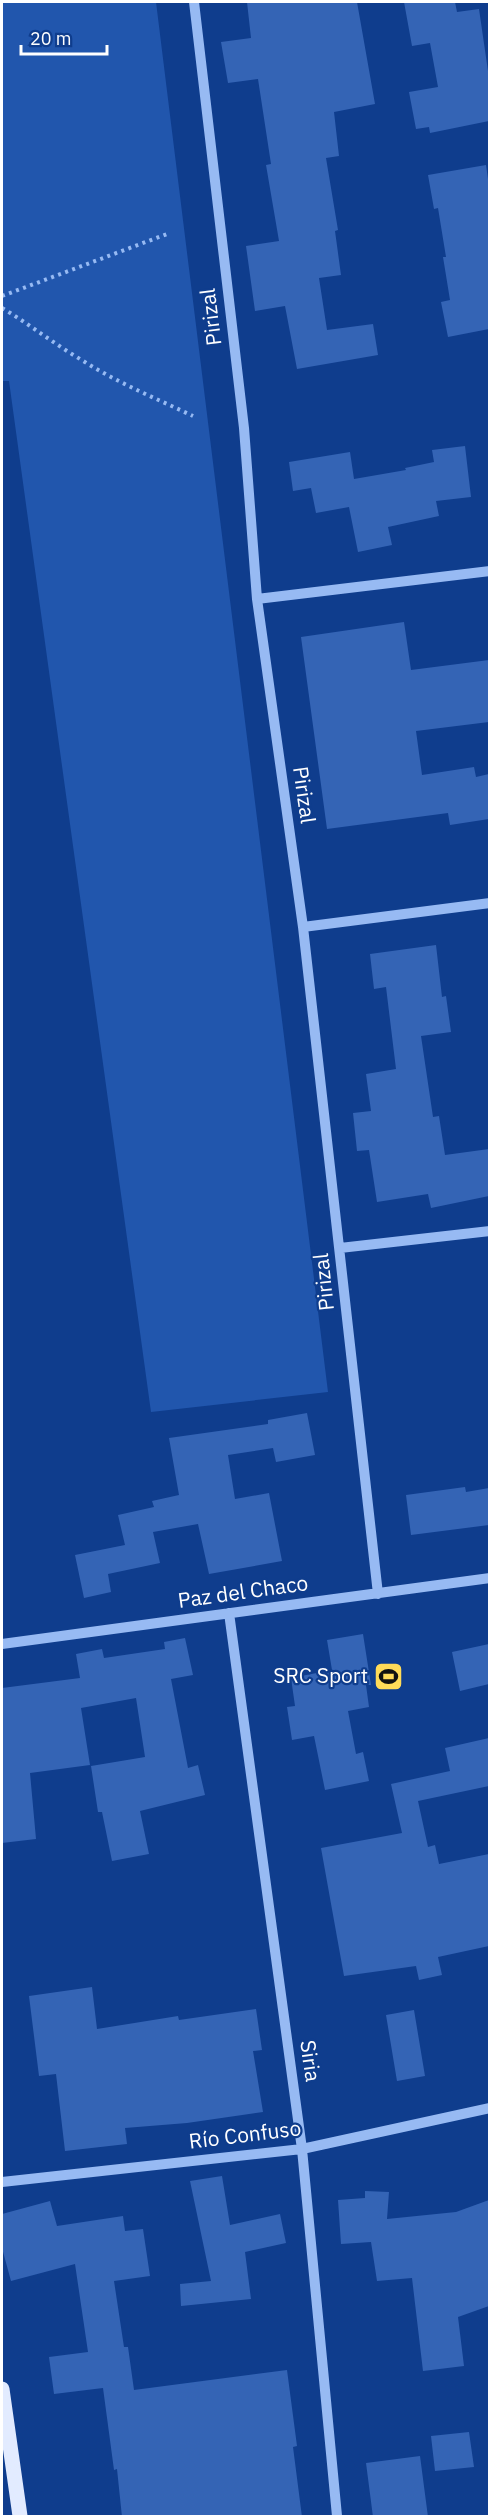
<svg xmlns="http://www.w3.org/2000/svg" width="491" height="2518" font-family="'IBM Plex Sans',sans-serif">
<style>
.green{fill:#2156ad}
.building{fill:#3464b5}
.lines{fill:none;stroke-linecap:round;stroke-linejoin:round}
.path{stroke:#97baf3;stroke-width:4;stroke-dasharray:3 4.5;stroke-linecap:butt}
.minor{stroke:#97baf3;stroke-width:10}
.major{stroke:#e2ebff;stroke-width:15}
.labels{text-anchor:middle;stroke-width:4.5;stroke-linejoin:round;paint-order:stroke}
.street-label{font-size:21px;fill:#fff;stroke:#0f3d8d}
.poi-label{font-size:21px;fill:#fff;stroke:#0f3d8d;text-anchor:end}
</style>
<rect width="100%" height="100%" fill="#0f3d8d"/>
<path class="green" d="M2,2H156L328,1392L151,1412L9,381H2Z"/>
<path class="building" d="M247,2H357L375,104L334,112L339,156L326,158L338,230L335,231L341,275L319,278L327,330L373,324L378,355L297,369L285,306L255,311L246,246L279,241L266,165L271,164L258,79L228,83L221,42L251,38Z
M404,2H455L457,12L479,9L489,78V121L430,133L429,127L416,129L409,92L438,87L430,43L412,46Z
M486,165L489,186V329L448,337L441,302L450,300L443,257H446L438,208L434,209L428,175Z
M465,446L471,497L436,501L439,516L388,527L392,545L358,552L349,507L316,513L311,488L293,491L289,462L350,452L354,479L406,470L405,468L434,462L432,450Z
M404,622L411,670L489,660V722L416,731L422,775L474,767L476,777L489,774V819L450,825L448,813L327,829L301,637Z
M436,945L442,997L446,996L451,1032L421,1036L433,1117L439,1116L445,1155L489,1149V1196L431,1208L428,1194L377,1202L369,1150L357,1151L353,1113L371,1111L366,1074L396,1069L386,987L374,989L370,954Z
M307,1413L315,1455L276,1462L273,1448L228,1455L235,1499L269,1493L282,1561L209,1574L198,1524L153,1532L160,1563L108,1574L111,1592L84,1598L75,1555L125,1545L118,1515L154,1507L152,1501L179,1495L169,1438L268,1424V1420Z
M465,1487L466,1492L489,1488V1525L411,1535L406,1495Z
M363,1634L371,1685H366L369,1707L348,1711L356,1754L363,1752L369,1781L325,1790L314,1736L292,1740L287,1707L295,1706L291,1678L332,1670L327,1640Z
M185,1638L193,1675L171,1679L188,1768L198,1765L205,1795L140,1811L149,1854L112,1861L102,1812H98L91,1766L145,1757L136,1698L81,1708L90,1765L30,1773L36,1839L2,1843V1688L80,1678L76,1654L102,1649L104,1658L165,1649L164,1642Z
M489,1644V1684L460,1691L452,1652Z
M489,1738V1786L418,1801L428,1847L435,1845L439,1864L489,1854V1946L438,1957L442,1975L419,1980L416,1966L344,1976L321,1848L402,1833L391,1784L450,1771L445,1748Z
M92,1987L97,2029L178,2016L179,2020L256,2009L262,2050L253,2051L263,2112L187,2123L125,2128L127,2144L65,2151L56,2074L39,2076L29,1996Z
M414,2010L425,2076L397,2081L386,2015Z
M222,2176L230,2225L280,2214L286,2243L245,2252L251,2299L181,2306L180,2284L211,2281L190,2181Z
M365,2191L389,2192L387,2219L456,2212L489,2200V2306L458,2317L464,2366L423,2371L412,2278L377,2281L371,2242L341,2244L338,2200L365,2198Z
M50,2201L57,2226L123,2216L125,2231L143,2229L150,2276L114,2281L124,2347H128L134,2390L287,2370L297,2446L293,2447L302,2517H122L117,2469L114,2470L103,2388L54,2394L49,2357L88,2352L75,2264L11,2281L2,2248V2214Z
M469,2432L474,2467L435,2471L431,2436Z
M420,2456L428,2517H373L366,2463Z"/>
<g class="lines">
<path class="path" d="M2,296L167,234
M2,308C29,324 53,343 80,359C116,382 155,398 193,416"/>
<path class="minor" d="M194,2L244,428L257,599L303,927L378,1594
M257,599L490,571
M303,927L490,903
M340,1248L490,1231
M229,1613L302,2149L337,2516
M2,1644L490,1578
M2,2182L302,2149L490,2108"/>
<path class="major" d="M2,2389L20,2516"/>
</g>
<defs>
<symbol id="stadium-square" viewBox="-11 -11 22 22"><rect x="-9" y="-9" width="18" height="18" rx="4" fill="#ffdb58" stroke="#0f3d8d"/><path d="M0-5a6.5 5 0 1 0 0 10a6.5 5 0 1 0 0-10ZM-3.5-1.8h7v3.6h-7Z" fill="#111"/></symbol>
</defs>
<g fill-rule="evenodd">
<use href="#stadium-square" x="372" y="1660" width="33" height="33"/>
</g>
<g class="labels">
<g class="street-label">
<text transform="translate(211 317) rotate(-97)" y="7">Pirizal</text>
<text transform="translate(304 795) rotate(82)" y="7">Pirizal</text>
<text transform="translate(324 1282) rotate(-96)" y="7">Pirizal</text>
<text transform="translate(243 1592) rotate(-8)" y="7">Paz del Chaco</text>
<text transform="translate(310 2061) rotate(82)" y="7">Siria</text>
<text transform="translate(245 2135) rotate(-7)" y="7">Río Confuso</text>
</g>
<g class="poi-label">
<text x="368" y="1683">SRC Sport</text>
</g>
</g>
<rect width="491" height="2518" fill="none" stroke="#ffffff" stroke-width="6"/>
<path d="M21 45v9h86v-9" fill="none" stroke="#ffffff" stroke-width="3"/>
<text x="30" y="45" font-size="18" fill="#ffffff" stroke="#0f3d8d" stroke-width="4.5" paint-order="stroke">20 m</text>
</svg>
